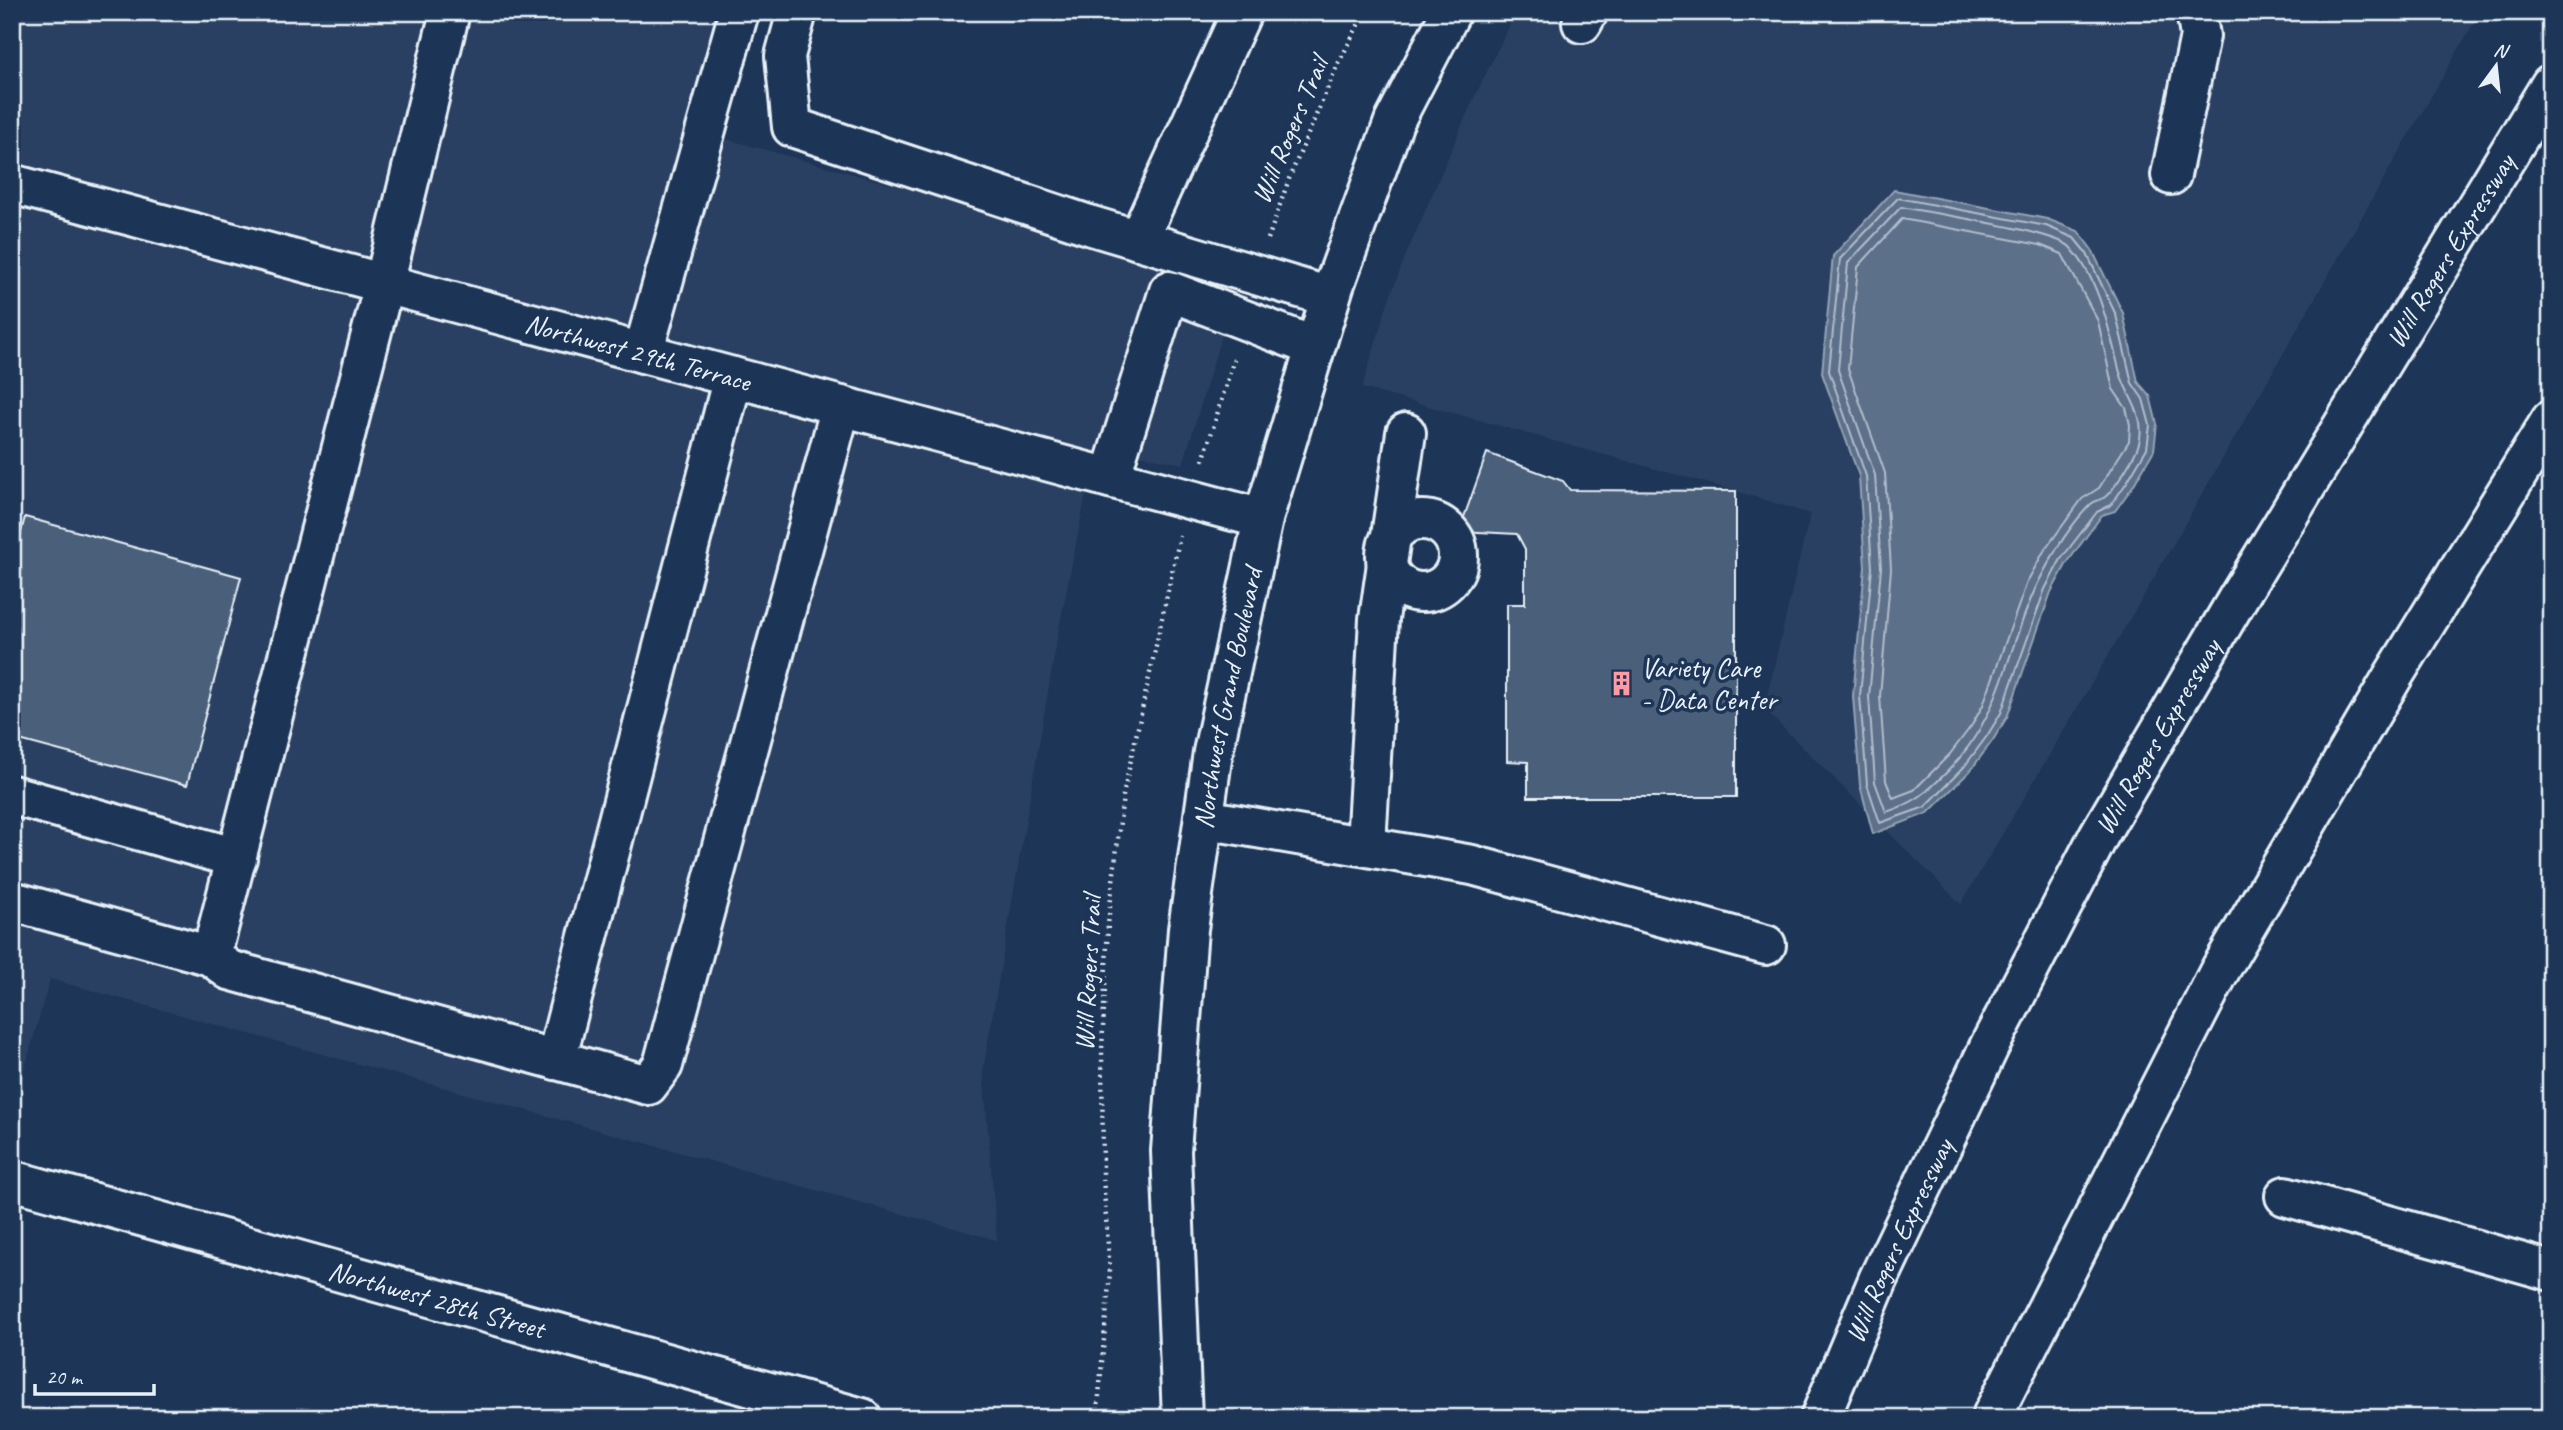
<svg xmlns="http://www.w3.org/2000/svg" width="2563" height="1430" font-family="Caveat,sans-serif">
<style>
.built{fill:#2a4162}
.water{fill:#5d7089;stroke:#95a4b5;stroke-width:2}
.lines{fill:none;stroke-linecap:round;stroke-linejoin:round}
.shore{stroke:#b0bdcc;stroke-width:2}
.building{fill:#495e7a;stroke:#e8f1f8;stroke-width:2}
.minor-casing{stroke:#e8f1f8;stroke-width:44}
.highway-casing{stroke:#e8f1f8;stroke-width:44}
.path{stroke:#e8f1f8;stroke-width:4.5;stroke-dasharray:2 5;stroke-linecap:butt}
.minor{stroke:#1d3557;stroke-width:38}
.highway{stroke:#1d3557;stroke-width:38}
.labels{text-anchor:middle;stroke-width:7;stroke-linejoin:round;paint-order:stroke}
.street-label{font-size:28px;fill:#e8f1f8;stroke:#1d3557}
.poi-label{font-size:28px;fill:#e8f1f8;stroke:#1d3557;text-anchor:start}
</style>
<rect width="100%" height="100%" fill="#1d3557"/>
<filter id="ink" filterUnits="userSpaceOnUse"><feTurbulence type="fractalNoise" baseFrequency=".0143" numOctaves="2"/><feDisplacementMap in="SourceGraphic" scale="14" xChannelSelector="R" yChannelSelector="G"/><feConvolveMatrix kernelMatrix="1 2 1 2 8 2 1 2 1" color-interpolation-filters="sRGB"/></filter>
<g filter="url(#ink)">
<path class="built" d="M12,12H758L726,139L1150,256L1237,283L1183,464L1100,447L1085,499L1058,633L983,1071L997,1240L50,979L12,1113Z
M1516,12H2480L2141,600L1961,904L1764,709L1810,514L1736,491L1362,388L1388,302L1406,255L1473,100Z"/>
<path class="water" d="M1894,190L2047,219L2078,231L2092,250L2123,313L2138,382L2150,396L2157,424L2154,450L2133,486L2115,511L2102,515L2067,563L2051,592L2007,717L1993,740L1970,771L1928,813L1873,834L1860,785L1853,696L1865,567L1859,476L1822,373L1833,256Z"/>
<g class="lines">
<path class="shore" d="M1898,198L2046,226L2074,238L2087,254L2116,315L2132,383L2143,399L2150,425L2147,448L2127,482L2111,505L2097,512L2061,559L2045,589L2001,713L1987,736L1964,767L1925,807L1880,823L1867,784L1860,696L1872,568L1866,476L1829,371L1840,259Z
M1901,207C1930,213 2055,231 2070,247C2099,278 2109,330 2119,369C2125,395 2147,414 2139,443C2136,455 2115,489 2105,497C2101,500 2096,500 2091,504C2070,525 2051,557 2038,583C2005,651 2004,714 1947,772C1926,793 1915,803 1886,812L1875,782L1869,697L1881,568L1875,475L1838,370L1848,263Z
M1902,219L2040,245L2062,254L2098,321L2113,389L2126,408L2130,425L2129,441L2099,488L2082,499L2044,551L2027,582L1983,705L1972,725L1950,754L1914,790L1893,798L1886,781L1880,696L1891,569L1885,473L1848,369L1858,267Z"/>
</g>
<path class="building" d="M1487,453L1563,481L1570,490L1736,491V797H1528V762L1507,761V604H1525V549L1517,534L1459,531Z
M25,517L241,577L187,785L12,738V567Z"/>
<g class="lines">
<defs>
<g id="minor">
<path d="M450,12L384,284L211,956L229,970L648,1085L663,1065L841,406"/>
<path d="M797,12L785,56L792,127L1092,226L1330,297"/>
<path d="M1582,23L1588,12"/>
<path d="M2171,175L2200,36L2196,12"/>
<path id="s1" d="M12,184L1263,519"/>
<path d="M1138,240L1242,12"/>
<path d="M643,353L739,12"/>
<path d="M1110,478L1169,291L1315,347"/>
<circle cx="1422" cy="556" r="36"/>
<path d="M12,795L237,858"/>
<path d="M1204,819L1472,865L1766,945"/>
<path d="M1366,845L1379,619L1406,433"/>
<path d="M12,901L211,956"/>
<path d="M556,1060L733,377"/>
<path id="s2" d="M12,1180L862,1418"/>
<path d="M2285,1196L2551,1271"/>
<path id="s3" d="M1182,1418L1171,1151L1188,929L1213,752L1263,519L1334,286L1394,122L1451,12"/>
</g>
<g id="highway">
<path id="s4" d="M1820,1418L1878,1280L1990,1045L2099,835L2238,598L2551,84"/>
<path d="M1991,1418L2219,972L2392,678L2551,420"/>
</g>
</defs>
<use href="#minor" class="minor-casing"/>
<use href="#highway" class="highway-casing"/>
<path class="path" d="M1268,239L1289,179L1337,66L1365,12
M1203,461L1234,359
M1097,1418L1110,1272L1103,1177L1102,1049L1108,924L1123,796L1180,536"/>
<use href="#minor" class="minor"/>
<use href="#highway" class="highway"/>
</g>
</g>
<defs>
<symbol id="building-bare" viewBox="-9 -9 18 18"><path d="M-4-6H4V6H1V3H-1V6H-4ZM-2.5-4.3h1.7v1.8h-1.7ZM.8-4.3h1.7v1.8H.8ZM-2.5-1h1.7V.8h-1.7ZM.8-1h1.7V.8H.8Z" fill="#ff9aa2" stroke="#1d3557" stroke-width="2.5" paint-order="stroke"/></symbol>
</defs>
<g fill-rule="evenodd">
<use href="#building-bare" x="1604" y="666" width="35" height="35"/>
</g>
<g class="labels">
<g class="street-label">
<text transform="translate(1289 130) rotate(-67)" y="10">Will Rogers Trail</text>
<text dy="10" stroke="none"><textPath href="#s4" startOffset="1328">Will Rogers Expressway</textPath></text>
<text dy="10" stroke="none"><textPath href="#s1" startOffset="648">Northwest 29th Terrace</textPath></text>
<text dy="10" stroke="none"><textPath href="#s3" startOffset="724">Northwest Grand Boulevard</textPath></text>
<text dy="10" stroke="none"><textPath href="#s4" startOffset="761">Will Rogers Expressway</textPath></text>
<text transform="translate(1087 973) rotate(-87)" y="10">Will Rogers Trail</text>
<text dy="10" stroke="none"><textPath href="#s4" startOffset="194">Will Rogers Expressway</textPath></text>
<text dy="10" stroke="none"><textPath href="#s2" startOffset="441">Northwest 28th Street</textPath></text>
</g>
<g class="poi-label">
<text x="1641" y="677">Variety Care<tspan x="1641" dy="32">- Data Center</tspan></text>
</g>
</g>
<rect width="2563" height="1430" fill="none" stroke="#1d3557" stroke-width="42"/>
<rect x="21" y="21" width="2521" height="1388" fill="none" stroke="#e8f1f8" stroke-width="2.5" filter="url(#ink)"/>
<g transform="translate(2496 66) rotate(15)" stroke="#1d3557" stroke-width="5" paint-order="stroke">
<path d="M0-5L12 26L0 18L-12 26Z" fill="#e8f1f8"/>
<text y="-10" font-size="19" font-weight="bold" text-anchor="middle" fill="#e8f1f8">N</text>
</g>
<path d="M35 1384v10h119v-10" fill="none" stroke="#e8f1f8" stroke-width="3.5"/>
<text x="46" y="1384" font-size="21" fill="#e8f1f8" stroke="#1d3557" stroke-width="5" paint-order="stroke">20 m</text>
</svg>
